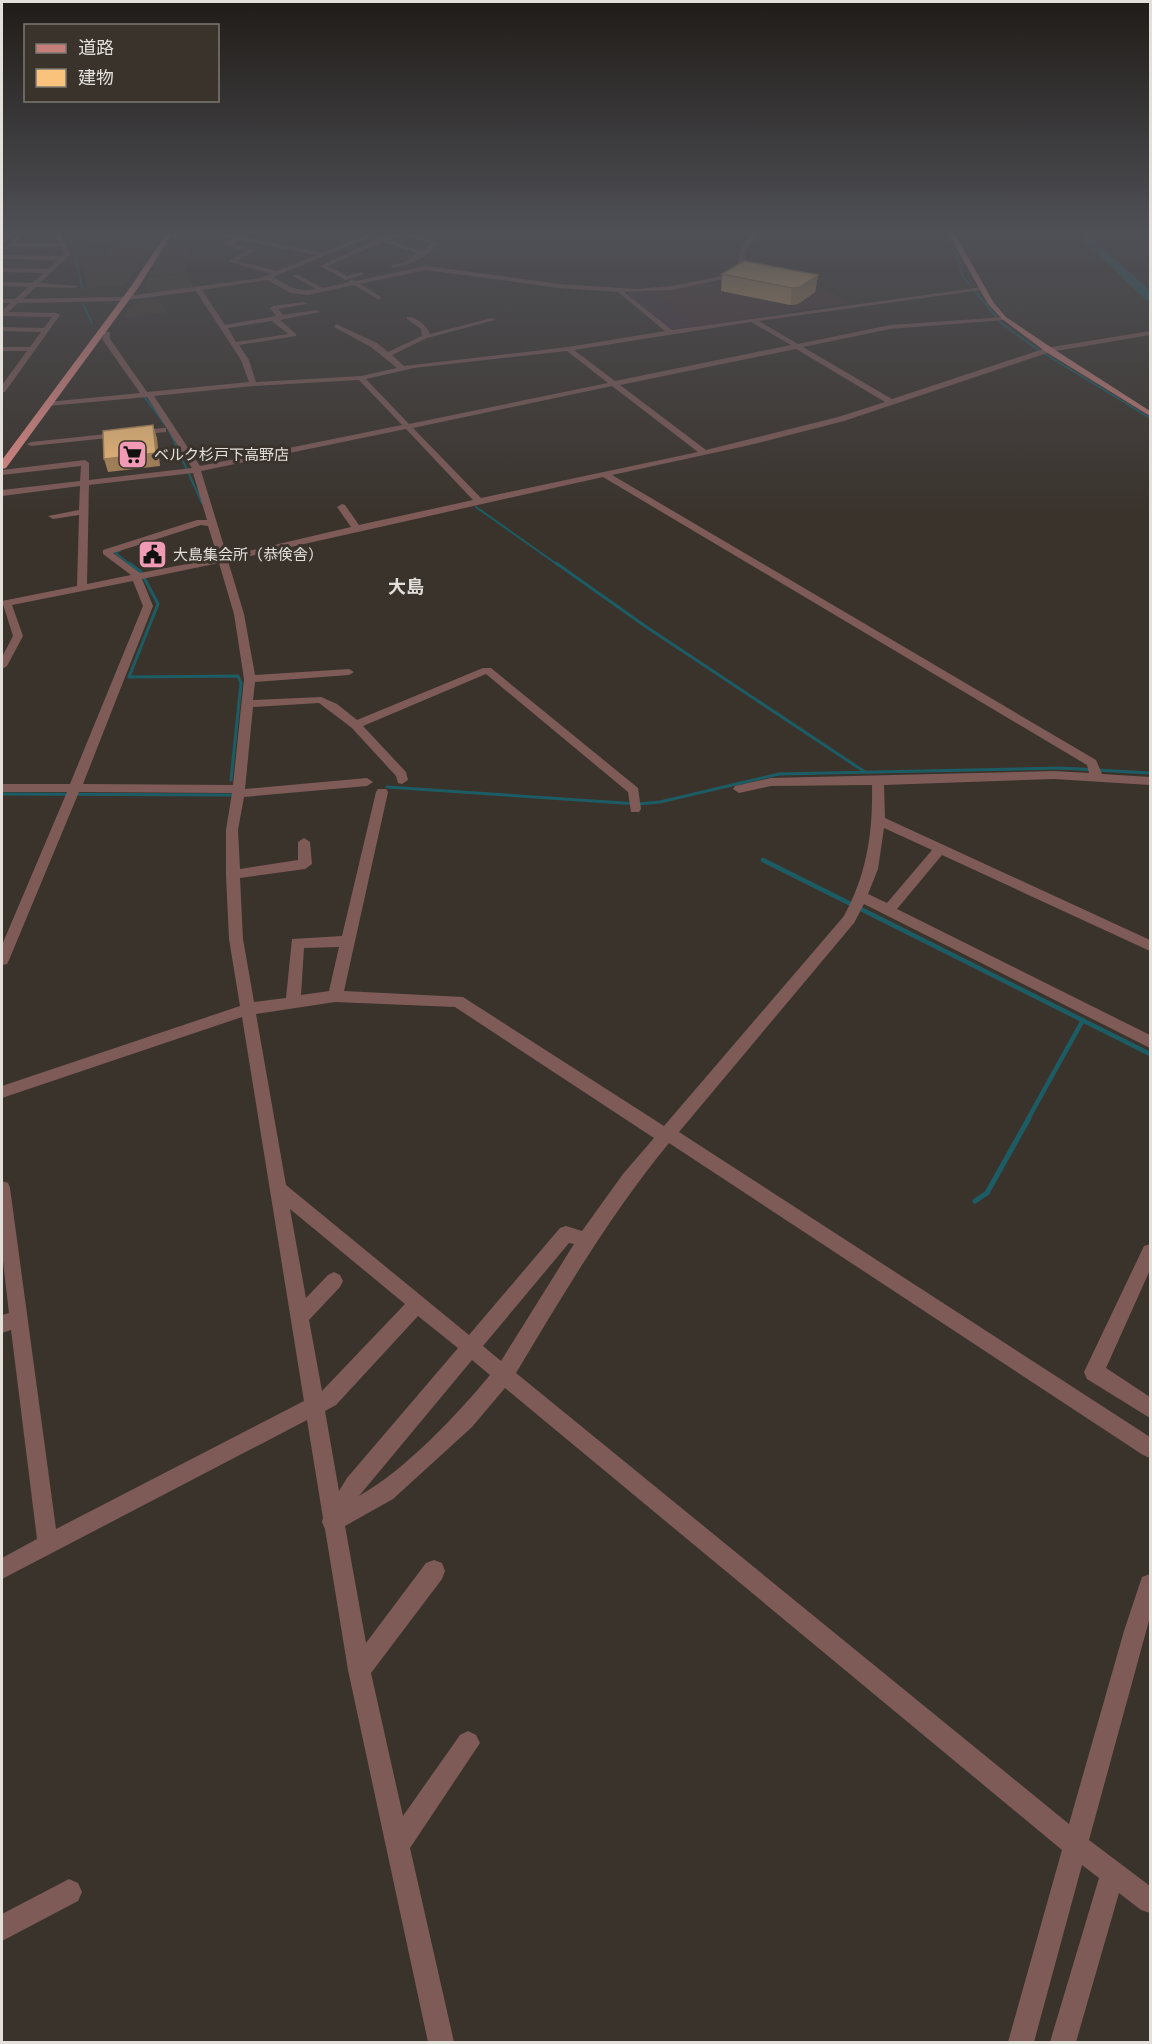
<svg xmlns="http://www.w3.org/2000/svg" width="1152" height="2044" font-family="'PT Sans','Noto Sans JP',sans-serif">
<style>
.built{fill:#453b2e}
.education{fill:#483641}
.medical{fill:#4b3635}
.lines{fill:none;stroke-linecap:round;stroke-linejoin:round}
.stream-far3{stroke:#1c5d65;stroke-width:2}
.stream-far2{stroke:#1c5d65;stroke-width:3}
.stream-far1{stroke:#1c5d65;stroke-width:4.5}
.stream{stroke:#1c5d65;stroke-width:5}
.river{fill:#1c5d65;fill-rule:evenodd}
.minor{fill:#7f5b58;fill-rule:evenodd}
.major{fill:#c67e79;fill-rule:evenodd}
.highway{fill:#e28b86;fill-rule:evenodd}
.rail-casing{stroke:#c6c1bd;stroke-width:3}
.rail{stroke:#3a332c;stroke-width:2;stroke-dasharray:6;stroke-linecap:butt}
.wall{fill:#d7a86c}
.shaded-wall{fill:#af8858}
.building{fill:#fac37d;stroke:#af8858;stroke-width:1.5}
.labels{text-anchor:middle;stroke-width:6;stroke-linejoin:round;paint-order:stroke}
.far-poi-label{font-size:15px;fill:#e3dfdb;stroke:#3a332c;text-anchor:start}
.far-quarter-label{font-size:18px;font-weight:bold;fill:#e3dfdb;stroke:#3a332c}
</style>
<rect width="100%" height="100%" fill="#3a332c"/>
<path class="built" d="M165,231L156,242H147L156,243L147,256H107L116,243L68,247L75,246L72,241L106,237V234Z
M189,248L186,273L149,276L164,250Z
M81,258H144L134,272H111L133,273L123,286L87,288Z
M186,274L194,287L152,293L145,289L149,277Z
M158,298L166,312L126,319L124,316L134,303Z"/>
<path class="education" d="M629,292H653L696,326L671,329L626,293Z"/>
<path class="medical" d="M739,276L814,282L825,286L822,287L849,303L696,326L653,292Z"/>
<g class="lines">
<path class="stream-far3" d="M943,231L956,252L963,277L970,285
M75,254L82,288
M974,290L1001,323L1037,349L1150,418
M83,304L92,323
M143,395L169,430L202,503
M476,507L558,565
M120,551L114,552L131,565"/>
<path class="stream-far2" d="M129,563L141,572L158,604L129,677L238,676L241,683L231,780
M556,563L645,626L865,772
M387,787L638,804L660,802L779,774L1061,768L1150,773
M2,794L232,795"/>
<path class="stream-far1" d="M763,860L1150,1054
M1028,1119L1083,1020"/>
<path class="stream" d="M975,1201L987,1193L1029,1118"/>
<path class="river" d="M1080,231H1090L1095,240L1150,291V300H1146L1087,244Z"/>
<path class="minor" d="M21,231H27L14,243H59L52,231H58L71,254L40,283L78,286L75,288L36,287L23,299L120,297L260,278L271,274L230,262V260L247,251L225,245V243L234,239L216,235L214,231L322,253L376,231H384L273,277C288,286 298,293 316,289L294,277V275H298L323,288L349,282L351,279L356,281L426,266L559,284L637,289L672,286L737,273C739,251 742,231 769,231C739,248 749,247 742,275L672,290L624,292L672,330L983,287L981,290L759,321L798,344L890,325L1006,317L1004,320L890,329L803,347L892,399L1046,348L1150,331V335L1050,352L844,421L750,445L612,475L1096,760L1102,774L1150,777V785L1054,779L884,785L885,818L1150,940V951L942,855L897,909L1150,1035V1048L864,904L854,923L679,1132L1150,1437V1458L1143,1455L669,1143C610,1215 564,1293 516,1373L1069,1824L1124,1631L1142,1577L1150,1574V1617L1089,1840L1150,1886V1913L1141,1910L1119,1893L1076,2042H1050L1099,1878L1082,1865L1034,2042H1008L1062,1850L505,1388L472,1427L393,1499L345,1526L366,1643L426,1563L434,1560L442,1563L445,1571L442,1579L371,1673L403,1816L460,1735L468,1731L476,1735L480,1743L410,1848L454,2042H428L348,1670L325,1529L322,1522L323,1518L307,1420L2,1579V1558L37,1539L11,1330L2,1333V1315L9,1313L2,1253V1181L8,1183L10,1188L56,1529L304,1401L242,1017L2,1098V1086L240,1006L229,939L226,875V830L232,793L79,792L9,960L7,964L2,965V945L67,792H2V784H70L143,606L133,581L12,605L23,636L7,666L2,669V657L13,636L2,601L77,586L79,515L53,519L48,516L79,510L80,486L2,496V490L80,481L81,466L2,475V470L85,460L89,463V480L192,468L147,397L48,406L44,404L48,402L140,393L102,339L104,335L98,334V332H110V339L147,392L249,382L241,360L196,291L120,301L18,303L8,312L57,313L60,315L5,392H2V385L27,351H2V347H30L41,332L2,331V327L44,328L52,317L2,316V311L10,303H2V299H15L28,287L2,286V282L32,283L44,273L2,272V268L48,269L58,260L2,259V255L62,256L65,254L61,247H11L4,249ZM241,240L316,255L277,271L237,261L256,251L233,244ZM426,270L559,288L618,292L665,331L568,347L404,366L392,355L427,338L495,320L492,318L430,334C427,326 416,316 407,317V319L421,329L422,336L388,352L377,343L336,324L334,327L371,347L397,368L361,376L256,382L249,360L239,345L296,336V334L280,320L320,312L317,310L283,315L278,309L307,304L304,302L273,306L270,308L276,316L225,325L202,290L267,280L291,293L308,295L354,285L379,300L381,297L360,284ZM272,321L288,334L236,342L228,328ZM751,322L791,345L615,381L574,350ZM796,349L885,402L838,417L706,450L620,385ZM567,351L608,383L409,424L366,379L414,368ZM359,380L402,425L200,466L154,396L253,386ZM612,386L698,452L481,498L413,428ZM406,429L473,500L359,525L345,505L342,504L337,507L351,527L227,556L201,471ZM193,473L207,520H197L103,550V554L131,575L87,584L89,485ZM603,477L1087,765L1089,773L1054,771L771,778L735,786L733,789L739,793L771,786L872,785C873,832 867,874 844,916L664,1126L463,997L344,991L388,792L386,789H378L376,792L342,936L292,939L286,998L254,1002L243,939L240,878L305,869L312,864L310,842L304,838L298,842V860L240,869L238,830L244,797L367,786L373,782L367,778L245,789L253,707L319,703L352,728L396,776L398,783L402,784L408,780L406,772L363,726L486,674L628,792L631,812H639L641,809L638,788L491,668H483L357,720L337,704L321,697L253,700L255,682L349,675L354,672L349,669L255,675L244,614L228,561ZM201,525L208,526L218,558L140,573L113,553ZM219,563L234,614L244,679L233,785L83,784L153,606L142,579ZM884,828L932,850L887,903L868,894L878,869ZM339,947L329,991L301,995L304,948ZM335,1002L455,1007L654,1138L623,1174L582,1231L566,1226L560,1228L469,1335L286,1185L256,1014ZM290,1209L405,1304L322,1391L309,1320L340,1287L343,1281L340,1275L334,1272L328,1275L306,1298ZM569,1243L574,1244L501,1361L483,1346ZM418,1316L458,1348L347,1478L339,1491L325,1411L336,1405ZM472,1360L490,1375C456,1416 405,1470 359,1496Z
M184,231H208L169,236L166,234Z
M395,231H404L437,242C431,257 408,265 393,268L390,266L405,262L418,253L383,242L328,266L347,276L361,272L364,274L346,280L320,266ZM402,234L431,243L422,251L388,240Z
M163,428H166V432L31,446L27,444L31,442Z
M1150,1244V1270L1106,1368L1150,1397V1418L1087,1379L1084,1372L1144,1246Z
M69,1879L78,1883L82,1892L78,1901L2,1941V1914Z"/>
<path class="major" d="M947,231H953L994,303L1006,317L1052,348L1150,411V416L1046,352L1002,319L988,304Z"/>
<path class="highway" d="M168,231H174L138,288L6,468L2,469V460L132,285Z"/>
<defs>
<path id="rail" d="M2,241L14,231"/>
</defs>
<use href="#rail" class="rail-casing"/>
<use href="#rail" class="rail"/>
</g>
<path class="wall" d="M722,274L818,275L815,292L798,304L790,305L721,291Z"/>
<path class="shaded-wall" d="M818,275L815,292L798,304L790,305L792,288Z
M153,425L157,438L160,466L108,472L104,459Z"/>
<path class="building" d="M744,261L818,275L800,287L792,288L722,274Z
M153,425L156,453L104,459L103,431Z"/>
<linearGradient id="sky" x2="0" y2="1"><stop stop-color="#201c18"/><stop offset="0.45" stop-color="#4f5056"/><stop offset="1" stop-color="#4f5056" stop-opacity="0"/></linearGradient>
<rect width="1152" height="517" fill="url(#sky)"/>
<defs>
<symbol id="supermarket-square" viewBox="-11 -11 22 22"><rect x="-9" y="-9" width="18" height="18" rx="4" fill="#f09ab5" stroke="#3a332c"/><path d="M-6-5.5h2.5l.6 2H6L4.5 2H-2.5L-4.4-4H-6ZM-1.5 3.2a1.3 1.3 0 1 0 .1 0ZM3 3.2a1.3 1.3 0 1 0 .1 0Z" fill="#111"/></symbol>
<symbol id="civic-square" viewBox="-11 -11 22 22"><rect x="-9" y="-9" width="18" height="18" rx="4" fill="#f09ab5" stroke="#3a332c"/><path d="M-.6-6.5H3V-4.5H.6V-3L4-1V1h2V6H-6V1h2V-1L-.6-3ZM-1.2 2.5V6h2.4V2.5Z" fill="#111"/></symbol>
</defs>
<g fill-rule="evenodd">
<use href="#supermarket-square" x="116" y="438" width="33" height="33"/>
<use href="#civic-square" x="136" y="538" width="33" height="33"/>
</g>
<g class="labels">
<g class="far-poi-label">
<text x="154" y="460">ベルク杉戸下高野店</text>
<text x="173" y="560">大島集会所（恭倹舎）</text>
</g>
<g class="far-quarter-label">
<text x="406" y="593">大島</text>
</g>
</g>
<rect width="1152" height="2044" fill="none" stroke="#e3dfdb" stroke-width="6"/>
<rect x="24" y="24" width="195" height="78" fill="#3a332c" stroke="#7e7872" stroke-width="1.5"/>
<rect x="36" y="44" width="30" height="9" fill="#c67e79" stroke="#7e7872" stroke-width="1.5"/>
<text x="78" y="54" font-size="18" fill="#e3dfdb">道路</text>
<rect x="36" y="69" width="30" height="18" fill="#fac37d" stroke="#7e7872" stroke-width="1.5"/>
<text x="78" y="84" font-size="18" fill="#e3dfdb">建物</text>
</svg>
